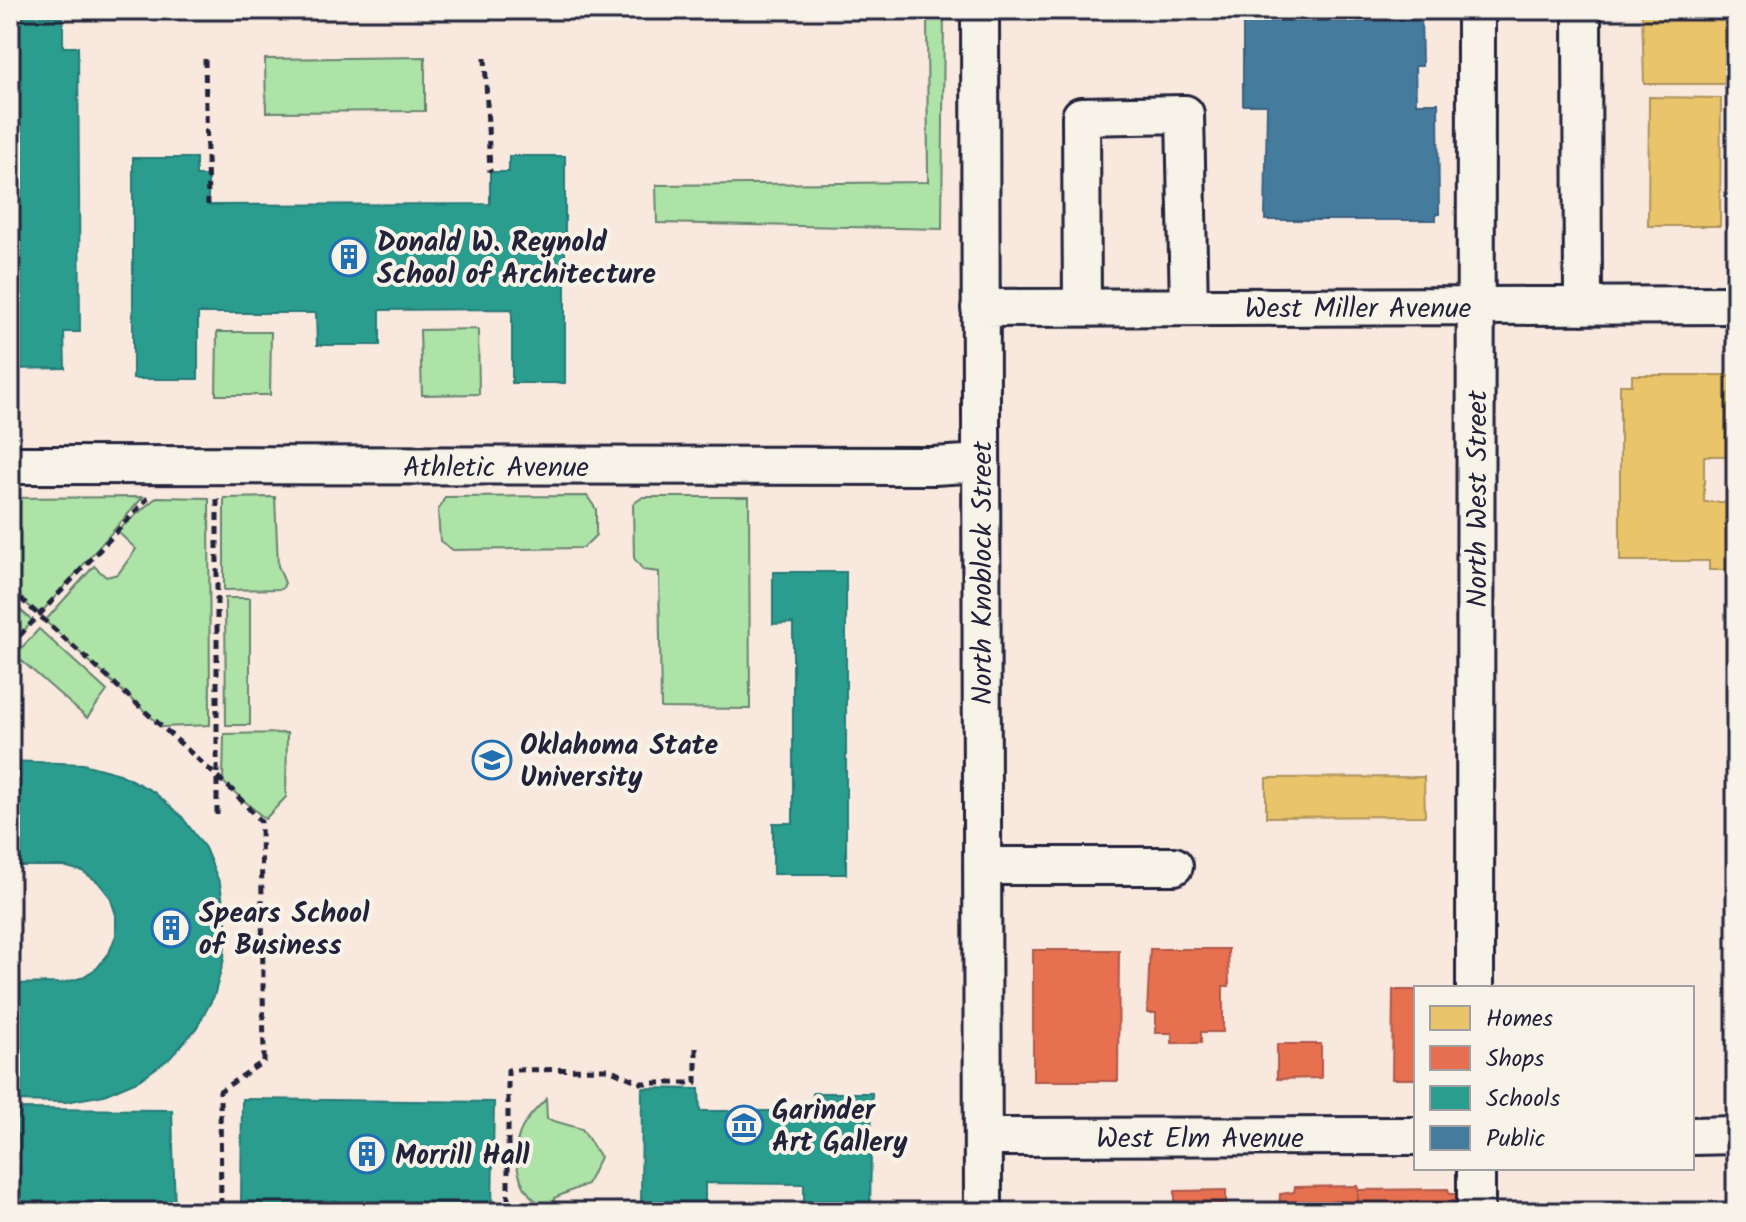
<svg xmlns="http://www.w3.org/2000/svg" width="1746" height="1222" font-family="Kalam,sans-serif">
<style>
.green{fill:#ade3a6;stroke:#688270;stroke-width:2}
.homes{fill:#e9c46a;stroke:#ad935c;stroke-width:2}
.shops{fill:#e76f51;stroke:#ac584a;stroke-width:2}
.schools{fill:#2a9d8f;stroke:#287876;stroke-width:2}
.public{fill:#457b9d;stroke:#3a6080;stroke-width:2}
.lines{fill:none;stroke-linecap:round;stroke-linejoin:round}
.minor-casing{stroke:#22223b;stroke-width:42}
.path{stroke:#22223b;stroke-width:5;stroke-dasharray:8 6;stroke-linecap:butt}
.minor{stroke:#f7f3e8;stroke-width:36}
.labels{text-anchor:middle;stroke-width:8;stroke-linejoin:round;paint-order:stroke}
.poi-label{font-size:28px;font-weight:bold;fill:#22223b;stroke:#f7f3e8;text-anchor:start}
.street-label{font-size:28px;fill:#22223b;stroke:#f7f3e8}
</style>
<rect width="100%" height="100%" fill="#f8e8de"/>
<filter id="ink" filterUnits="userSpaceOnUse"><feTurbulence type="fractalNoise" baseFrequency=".0125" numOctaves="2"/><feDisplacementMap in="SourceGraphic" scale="16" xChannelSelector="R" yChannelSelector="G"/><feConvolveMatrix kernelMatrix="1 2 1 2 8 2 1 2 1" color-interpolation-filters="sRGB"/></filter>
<g filter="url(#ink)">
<path class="green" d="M927,10H944L942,229L657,223L656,185L928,182Z
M425,57V111L266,112L265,59Z
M478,329L479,394L422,395L420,330Z
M217,332H271L270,395H216Z
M587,496L596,509V535L583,548L453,550L440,541L438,511L445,497Z
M143,497L39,615L10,589V498Z
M157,497L209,498L210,725L162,727L45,621L94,566L106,577L118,574L136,549L117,531Z
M275,497L278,566L285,583L282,589L224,590V498Z
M643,497H749L750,709L661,708L659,572L643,570L634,558L633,504Z
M225,598H250V725H226Z
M10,601L33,621L10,646Z
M39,629L107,691L87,718L15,655Z
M287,733L286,797L265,819L223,782L224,734Z
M546,1099L547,1119L582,1129L600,1157L587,1184L554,1198V1208C522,1205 510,1161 519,1135C524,1120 536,1110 546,1099Z"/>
<path class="homes" d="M1642,10H1736V84H1644Z
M1649,97L1721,98L1720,226H1648Z
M1734,186H1736V240H1734Z
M1632,375H1736V456H1704V502H1736V570H1709V561H1620V385H1632Z
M1424,777L1425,816L1266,817V778Z
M1731,851H1736V922H1731Z"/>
<path class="shops" d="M1150,949H1228L1229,986H1223V1032H1201V1043H1172V1033H1156V1013H1147Z
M1033,950H1119L1118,1081H1033Z
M1393,990H1416V1079H1392Z
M1277,1044H1321V1078L1277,1079Z
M1358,1186V1212H1279L1280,1194L1294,1192L1295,1187Z
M1448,1189L1450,1194H1460L1461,1212H1358V1190Z
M1226,1190V1212H1175V1191Z"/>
<path class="schools" d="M63,16V47H78L80,332H64L65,368L10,369V17Z
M509,156H565V383H512V309L380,310V345H317L316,313H198V379H133V158H196V176H208V205L490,204V172H509Z
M773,572H846V874H773V823H793V623L773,624Z
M10,761L83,764L120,774L154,792L182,817L205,848L220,884L226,921L224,959L214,996L196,1029L170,1058L139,1080L104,1095L66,1102L10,1101V984L62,983L81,978L97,968L109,953L116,935V915L110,897L98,882L82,871L63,866H10Z
M642,1088L699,1089L700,1111H812L813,1093H872L870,1211L804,1210V1184L705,1183V1209L641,1208Z
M242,1099L494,1102L492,1209L332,1212V1207L241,1206Z
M10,1109L172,1110L175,1212H10Z"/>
<path class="public" d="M1243,10H1421L1422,66H1415L1416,103H1438L1439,214H1436V220H1265L1267,105H1243Z"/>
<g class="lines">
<defs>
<path id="minor" d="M980,10L983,1212
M1582,10L1583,306
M1082,307L1081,116L1185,114L1189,307
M980,308L1736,305
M10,465L934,466L981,463
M982,866H1174
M1475,988L1476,10
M1692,1136L1736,1135
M984,1137L1416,1136
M1476,1168V1212"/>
</defs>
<use href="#minor" class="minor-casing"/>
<path class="path" d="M485,57L490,172
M205,59L208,205
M217,499V815
M10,589L232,790L261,822L264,1061L220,1091L221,1212
M10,646L148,498
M499,1212L508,1204V1070L609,1069L641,1083H696V1042"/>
<use href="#minor" class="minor"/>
</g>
</g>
<defs>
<symbol id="building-ring" viewBox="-11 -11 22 22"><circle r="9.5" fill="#f7f3e8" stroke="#1f6fb2" stroke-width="1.5"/><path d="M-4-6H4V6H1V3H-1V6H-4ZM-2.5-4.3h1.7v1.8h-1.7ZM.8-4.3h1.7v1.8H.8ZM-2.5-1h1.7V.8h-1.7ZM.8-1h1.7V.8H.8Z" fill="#1f6fb2"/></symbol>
<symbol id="university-ring" viewBox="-11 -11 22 22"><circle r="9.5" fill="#f7f3e8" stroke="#1f6fb2" stroke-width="1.5"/><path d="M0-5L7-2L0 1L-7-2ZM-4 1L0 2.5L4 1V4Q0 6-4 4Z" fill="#1f6fb2"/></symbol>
<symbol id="museum-ring" viewBox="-11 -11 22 22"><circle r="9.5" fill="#f7f3e8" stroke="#1f6fb2" stroke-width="1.5"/><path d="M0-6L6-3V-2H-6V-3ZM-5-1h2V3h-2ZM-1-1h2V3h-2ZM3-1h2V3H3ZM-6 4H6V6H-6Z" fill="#1f6fb2"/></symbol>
</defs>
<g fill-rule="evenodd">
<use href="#building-ring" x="327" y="235" width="44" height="44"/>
<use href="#university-ring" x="470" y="738" width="44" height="44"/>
<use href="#building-ring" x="149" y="906" width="44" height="44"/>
<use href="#museum-ring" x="722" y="1103" width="44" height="44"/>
<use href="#building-ring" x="345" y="1132" width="44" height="44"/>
</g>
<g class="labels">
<g class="poi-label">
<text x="377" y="251">Donald W. Reynold<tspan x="377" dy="32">School of Architecture</tspan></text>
<text x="520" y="754">Oklahoma State<tspan x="520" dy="32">University</tspan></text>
<text x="199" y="922">Spears School<tspan x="199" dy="32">of Business</tspan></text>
<text x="772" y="1119">Garinder<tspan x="772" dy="32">Art Gallery</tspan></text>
<text x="395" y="1164">Morrill Hall</text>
</g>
<g class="street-label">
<text x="1358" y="317">West Miller Avenue</text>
<text x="496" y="476">Athletic Avenue</text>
<text transform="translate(1476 499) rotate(-90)" y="10">North West Street</text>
<text transform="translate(981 573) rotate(-90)" y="10">North Knoblock Street</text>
<text x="1200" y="1147">West Elm Avenue</text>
</g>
</g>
<rect width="1746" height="1222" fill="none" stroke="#f7f3e8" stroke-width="40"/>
<rect x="20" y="20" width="1706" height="1182" fill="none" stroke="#22223b" stroke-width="3" filter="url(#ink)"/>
<rect x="1414" y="986" width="280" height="184" fill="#f7f3e8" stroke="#a29fa3" stroke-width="2"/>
<rect x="1430" y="1006" width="40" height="24" fill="#e9c46a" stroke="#a29fa3" stroke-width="2"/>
<text x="1486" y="1026" font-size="24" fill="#22223b">Homes</text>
<rect x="1430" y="1046" width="40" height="24" fill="#e76f51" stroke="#a29fa3" stroke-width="2"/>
<text x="1486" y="1066" font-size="24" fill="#22223b">Shops</text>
<rect x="1430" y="1086" width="40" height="24" fill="#2a9d8f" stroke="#a29fa3" stroke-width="2"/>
<text x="1486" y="1106" font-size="24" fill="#22223b">Schools</text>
<rect x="1430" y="1126" width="40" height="24" fill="#457b9d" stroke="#a29fa3" stroke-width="2"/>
<text x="1486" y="1146" font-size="24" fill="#22223b">Public</text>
</svg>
